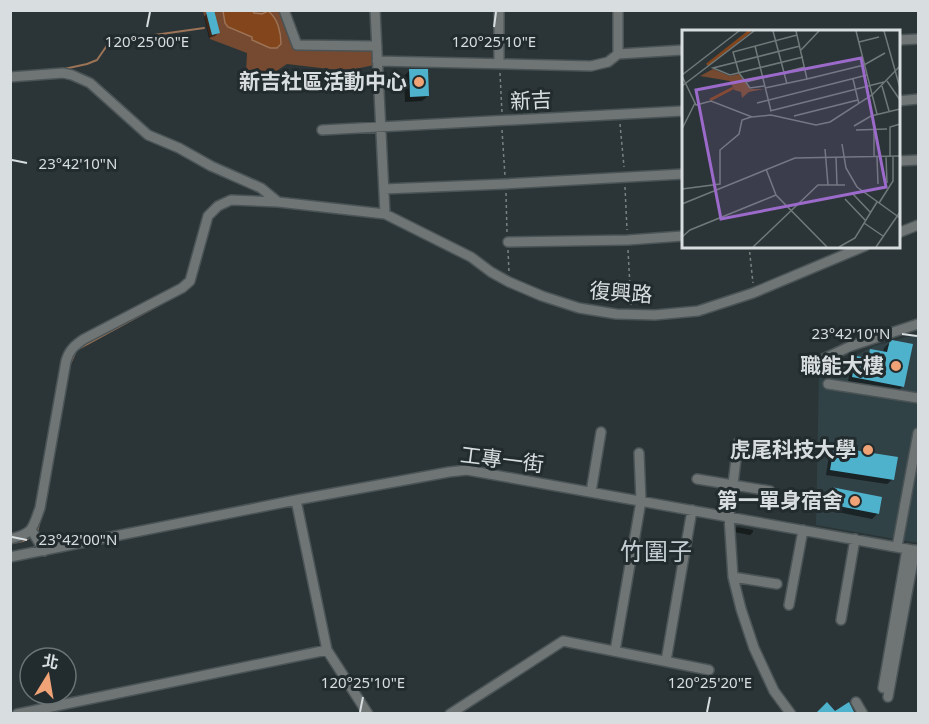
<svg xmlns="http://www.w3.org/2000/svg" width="929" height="724" font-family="'Noto Sans','Noto Sans TC',sans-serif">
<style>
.built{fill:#314246}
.green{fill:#754a30}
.water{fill:#82451c;stroke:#9c7356;stroke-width:1.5}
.shadow{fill:#0007}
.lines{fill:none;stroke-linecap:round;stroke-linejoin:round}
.stream{stroke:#9c7356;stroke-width:2}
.building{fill:#4fb2cd}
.minor-casing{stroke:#4a5355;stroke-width:12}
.path{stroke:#798183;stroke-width:1.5;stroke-dasharray:3 3;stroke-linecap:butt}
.minor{stroke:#6f7475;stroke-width:9}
.ticks{fill:none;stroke:#d8dedf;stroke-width:2}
.poi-dot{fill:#efa376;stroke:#222b2d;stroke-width:2}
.labels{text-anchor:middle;stroke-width:6;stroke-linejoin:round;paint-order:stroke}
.poi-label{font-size:21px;font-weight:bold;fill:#d8dedf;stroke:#222b2d;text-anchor:end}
.street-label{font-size:21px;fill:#d8dedf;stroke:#222b2d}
.quarter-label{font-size:24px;fill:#c4cfd3;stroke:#222b2d}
.inset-river{fill:none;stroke:#82451c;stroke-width:3}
.inset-road{fill:none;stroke:#70797a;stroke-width:1.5}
.view{fill:#9c6aca;fill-opacity:0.15;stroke:#9c6aca;stroke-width:3}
.inset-edge{fill:none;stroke:#d8dedf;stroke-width:3}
.ticks-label{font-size:15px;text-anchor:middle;fill:#d8dedf;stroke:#222b2d;stroke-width:6;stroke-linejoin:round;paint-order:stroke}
</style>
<rect width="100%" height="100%" fill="#2b3537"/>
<path class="built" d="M918,334V543L816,525L819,375L874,346Z"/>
<path class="green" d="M203,11H280L285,19L295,50L370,49L373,51L374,65L346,71L287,64L245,92L247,53L210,39Z"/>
<path class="water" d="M223,11H253L254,13L262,14L268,11C278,18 281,33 281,44L277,48H270L252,40V37L228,27L225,23Z"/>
<path class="shadow" d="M207,13L218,33L215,36L209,38L204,17Z
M410,70L428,96L422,101L405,102L404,76Z
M890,342L903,386L897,392L848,382L851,363L857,358L864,359L865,356L871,350L883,353L884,348Z
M835,449L893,479L887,484L826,475L829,455Z
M832,489L878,513L872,519L823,509L826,494Z
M737,527L753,530V532L750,535L734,532V530Z"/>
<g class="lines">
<path class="stream" d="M64,69L87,64L97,60L108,44L133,38L204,28
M10,72H20
M78,349L159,305
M70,364L75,353
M37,532L40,520
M13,543L23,541L33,536"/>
</g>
<path class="building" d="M214,10L220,33L212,35L206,12Z
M409,69H428L429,96L410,97Z
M890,340H892L913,344L904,387L852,377L856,356L868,358L870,349L887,352Z
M834,447L898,457L894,480L830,470Z
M831,487L882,497L879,514L828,504Z
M827,702L835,711L849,702L855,714H815Z"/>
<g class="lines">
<defs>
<path id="minor" d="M284,10L297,45L377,46
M375,10L385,214
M499,10V63
M618,10V54L683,50
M898,40L918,39
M377,61L591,66L608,62L618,54
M10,77L63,73L72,75L90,83L148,135L179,148L211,166L261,188L278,202L385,214L471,257L491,272L509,282L542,296L579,308L616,314L655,315L698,311L753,293L865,246
M898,101L918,99
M322,130L683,111
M898,161L918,160
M384,189L505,184L683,174
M898,233L918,225
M508,242L628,240L683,236
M823,359L851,346L918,324
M828,384L918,398
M738,443L729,517L733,577L741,609L754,648L774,691L791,714
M697,479L770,491
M591,492L601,432
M296,500L327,650L368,714
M32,531L44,551
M10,539C34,533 32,529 40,508L66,361C69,350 75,345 84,339L182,288L190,281L208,216L218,206L231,200L278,202
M897,547L918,433
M10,557L296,500L449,472L467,470L918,551
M733,577L777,584
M789,605L803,530
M841,620L855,539
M615,651L641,501L639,453
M666,661L692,510
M883,688L907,549
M888,697L915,550
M856,702L863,714
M17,714L327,650
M450,714L563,641L709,670"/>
</defs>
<use href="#minor" class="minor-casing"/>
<path class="path" d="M500,73L502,113
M620,124L624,167
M502,130L505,176
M625,187L627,230
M506,193L507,233
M749,246L753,283
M508,250L509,272
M628,250L631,305"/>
<use href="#minor" class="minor"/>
</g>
<path class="ticks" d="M147,27L150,12M494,27L496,12M12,160L27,163M902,334L917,336M12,537L27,540M360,712L363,697M707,712L710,697"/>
<g class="poi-dot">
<circle cx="419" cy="82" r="6"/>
<circle cx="896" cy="366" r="6"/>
<circle cx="868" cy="450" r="6"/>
<circle cx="855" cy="501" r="6"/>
</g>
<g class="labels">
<g class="poi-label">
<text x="407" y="89">新吉社區活動中心</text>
<text x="884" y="373">職能大樓</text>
<text x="856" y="457">虎尾科技大學</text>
<text x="843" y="508">第一單身宿舍</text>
</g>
<g class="street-label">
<text transform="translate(531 101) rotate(-3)" y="7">新吉</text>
<text transform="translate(621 293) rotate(4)" y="7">復興路</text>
<text transform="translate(502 460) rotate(7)" y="7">工專一街</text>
</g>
<g class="quarter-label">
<text x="656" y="560">竹圍子</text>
</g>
</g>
<g transform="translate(682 30)">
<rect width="218" height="218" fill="#2b3537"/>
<path d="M31,39L48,46L57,44L68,59H82L67,62L60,68L59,62L52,60L48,51L18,46Z" fill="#754a30"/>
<path class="inset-river" d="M25,35L68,1M28,70L51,58"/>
<path class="inset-road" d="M91,1L105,54M114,1L125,49L182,35L203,23M174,1L195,84M202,1L218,58M177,12L197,7M73,16L89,81M118,16L31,38L48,45L121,27M119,20L137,1M0,45L57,1M0,46L14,75L29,71L70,87L89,85L134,95L148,92L190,65L218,36M171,49L176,70M205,51L218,70M64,52L123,37M0,56L72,1M82,56L68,58L57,43L51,22L115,5M200,56L207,81M83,58L125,49M75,73L185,45M88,81L202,52M112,86L176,70L177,74M172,96L189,86L218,79M0,99L13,73M192,99V127M174,100L205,99M160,114L164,138L175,157L218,188M143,119L146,155M204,126L205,153M208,126V97L218,94M154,127L155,155M195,127L196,154M84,139L94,165L145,217M0,159L38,154V120L57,104L60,90L69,87M170,163L189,183M163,169L183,190M197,173L211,151V126M0,174L113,128L218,126M182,193L201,206M0,207L8,200L94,165M71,217L136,155H163M157,217L173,208L195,172M194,217L218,182"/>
<path class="view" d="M179,28L204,157L39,189L14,60Z"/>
<rect width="218" height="218" class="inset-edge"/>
</g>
<g class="ticks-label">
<text x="147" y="47">120°25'00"E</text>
<text x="494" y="47">120°25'10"E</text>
<text x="78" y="169">23°42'10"N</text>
<text x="851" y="339">23°42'10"N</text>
<text x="78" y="545">23°42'00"N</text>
<text x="363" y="688">120°25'10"E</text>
<text x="710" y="688">120°25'20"E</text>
</g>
<rect width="929" height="724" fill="none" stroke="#d8dedf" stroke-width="24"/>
<g transform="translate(48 676) rotate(11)"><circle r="28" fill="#222b2d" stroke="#6b7374" stroke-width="1.5"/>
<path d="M0-4.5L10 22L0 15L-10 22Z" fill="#efa376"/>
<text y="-9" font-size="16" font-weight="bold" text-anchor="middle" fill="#d8dedf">北</text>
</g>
</svg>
